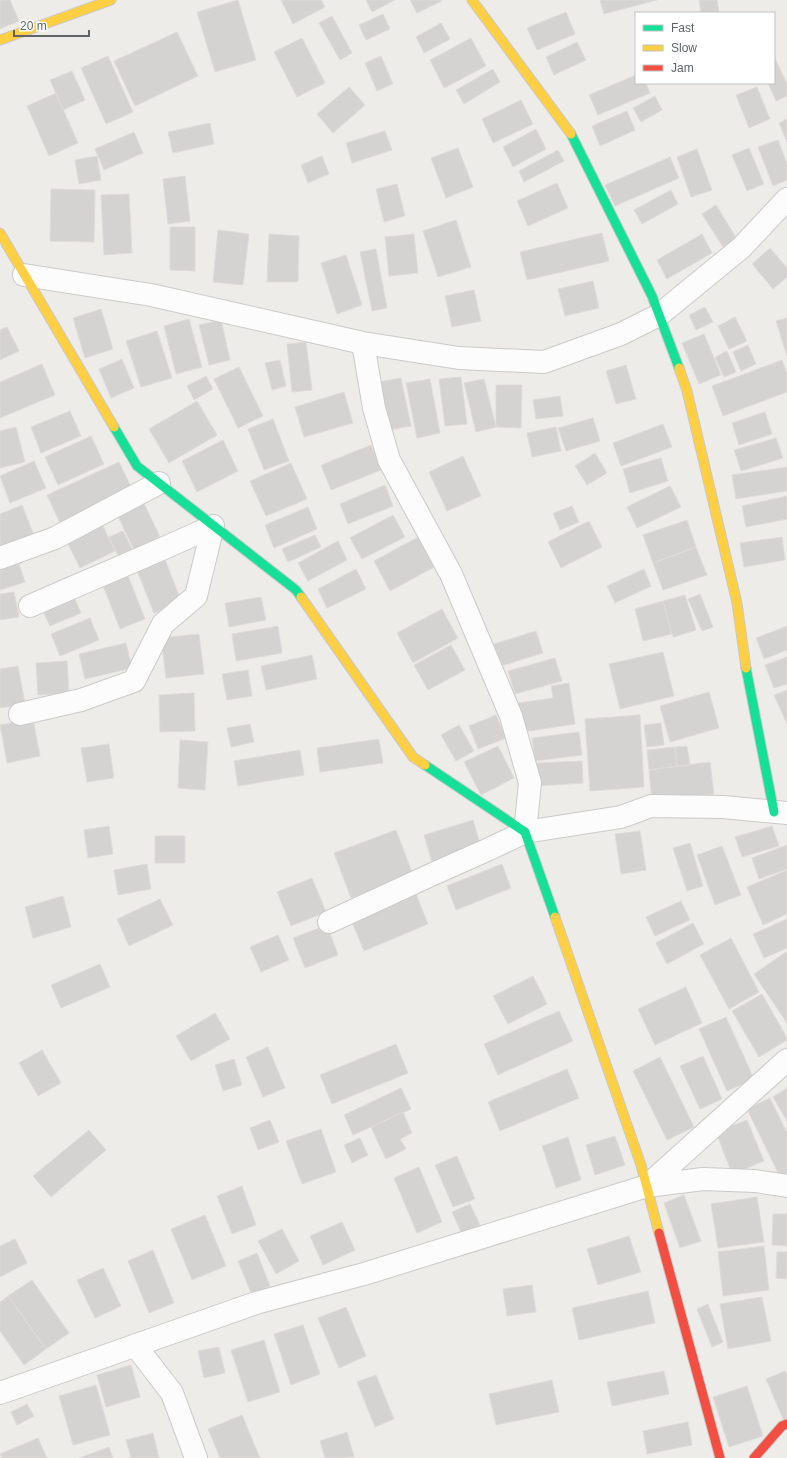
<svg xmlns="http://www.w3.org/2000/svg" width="787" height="1458" font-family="Helvetica,sans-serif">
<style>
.building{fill:#d5d3d2;stroke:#dedbd8}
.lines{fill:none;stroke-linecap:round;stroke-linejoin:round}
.street-casing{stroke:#cacaca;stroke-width:24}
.fast-casing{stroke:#c8c9c8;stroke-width:11}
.slow-casing{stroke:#c8c9c8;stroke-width:11}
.jam-casing{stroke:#c8c9c8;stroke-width:11}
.street{stroke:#fcfcfc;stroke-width:22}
.fast{stroke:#16e098;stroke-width:9}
.slow{stroke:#ffcf43;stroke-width:9}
.jam{stroke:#f24e42;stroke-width:9}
</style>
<rect width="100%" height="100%" fill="#eeece9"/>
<path class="building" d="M0,0H10L19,21L0,29Z
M238,0L256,60L215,72L197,12Z
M281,0H321L325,7L293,24Z
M366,0H395L372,12Z
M410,0H441L442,1L417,13Z
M600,0H657L604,14Z
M699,0H717L719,13H701Z
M566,12L575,34L537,50L527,28Z
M383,14L390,29L366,40L359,25Z
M332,16L352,53L340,60L319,23Z
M441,23L450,39L424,53L416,37Z
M177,32L198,76L135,106L114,61Z
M302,38L325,83L297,97L274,52Z
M471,38L486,66L444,88L430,60Z
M577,42L586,60L554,75L546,57Z
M108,56L133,112L106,124L81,68Z
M381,56L393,84L377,91L365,63Z
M774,56L787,84V96L776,101L768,83H774Z
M493,69L500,82L464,104L456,90Z
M72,71L85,100L63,110L50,80Z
M636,75V83H646L650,93L598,115L589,95Z
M349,87L365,105L333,133L317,114Z
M757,87L770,119L749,128L736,95Z
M56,93L78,143L49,156L27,106Z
M655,96L662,110L641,122L633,108Z
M521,100L533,124L493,143L482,119Z
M627,111L635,130L600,146L592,126Z
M787,119V142L779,123Z
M210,123L214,144L173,153L168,132Z
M536,129L546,149L513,167L503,147Z
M385,131L392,150L352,163L346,143Z
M134,132L143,153L104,170L95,149Z
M778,140L787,164V180L773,186L758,147Z
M458,148L473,187L446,198L431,158Z
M749,148L764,184L747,191L732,155Z
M697,149L712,190L691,197L677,157Z
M558,150L564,161L524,182L519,171Z
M97,156L101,180L79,184L75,160Z
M322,156L329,174L308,183L301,165Z
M670,157L679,178L615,206L605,185Z
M185,176L190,221L168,224L163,179Z
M557,183L568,208L528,226L517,201Z
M397,184L405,216L384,222L376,189Z
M51,189L95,190L94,242L50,241Z
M671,190L678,204L642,224L634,210Z
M129,194L132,253L104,255L101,195Z
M716,205L737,239L723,247L702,214Z
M456,220L471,267L438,277L423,231Z
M170,227H195V271L170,270Z
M218,230L249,234L243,285L213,282Z
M602,233L609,261L527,280L520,252Z
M269,234L299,236L298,282H267Z
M414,234L418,273L389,276L385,237Z
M702,234L712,253L667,279L657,260Z
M770,248L787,268V277L773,289L752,264Z
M376,249L387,308L372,311L360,252Z
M346,255L362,305L337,314L321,263Z
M593,281L599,308L565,316L558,289Z
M474,290L481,321L452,327L445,296Z
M705,307L713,322L696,330L689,315Z
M101,309L113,349L85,358L73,318Z
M735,317L747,341L729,349L718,326Z
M787,318V356L776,321Z
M189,319L202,367L176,374L164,326Z
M221,320L230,360L209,365L199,325Z
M7,327L19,351L0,360V330Z
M157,331L172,378L141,387L126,341Z
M704,334L721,375L699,384L682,343Z
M306,342L312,390L292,392L287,344Z
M748,345L756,364L741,371L733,352Z
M727,351L736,372L724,377L715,357Z
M122,359L134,388L111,398L99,369Z
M280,360L286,386L272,390L265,363Z
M782,360L787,374V392L723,416L712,386Z
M42,364L55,395L0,418V382Z
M626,365L636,399L616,404L606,371Z
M239,367L263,416L238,428L214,379Z
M206,376L213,389L194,400L187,386Z
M461,377L467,424L445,426L439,379Z
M401,378L411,426L389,430L379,382Z
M430,379L440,433L417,438L406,383Z
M484,379L496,427L476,432L464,383Z
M496,385H522L521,428L496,427Z
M344,392L353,423L304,437L295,407Z
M560,396L563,416L536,419L533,400Z
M197,401L217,435L169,463L149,429Z
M70,411L81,436L41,453L31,427Z
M765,412L772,434L739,445L732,423Z
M593,418L600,441L566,451L558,428Z
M273,419L289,461L264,470L248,429Z
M663,424L672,447L621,466L613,443Z
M16,427L25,462L0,468V431Z
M556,427L561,451L532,457L527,433Z
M91,436L104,464L58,485L45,457Z
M776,438L783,458L741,471L734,450Z
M223,440L238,471L197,492L182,461Z
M371,445L381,470L331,490L321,465Z
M595,453L607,473L587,485L575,466Z
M463,456L481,496L447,511L429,472Z
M661,458L668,481L630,493L623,469Z
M34,461L46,488L10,503L0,476Z
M119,462L132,489L60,523L47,495Z
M291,463L307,499L266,516L250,481Z
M787,467V491L736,499L732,475Z
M385,485L393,506L348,524L340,504Z
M670,486L681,507L637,528L627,507Z
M787,496V519L746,527L742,506Z
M144,503L160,537L134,550L118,516Z
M22,505L35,538L0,552V514Z
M572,506L579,522L560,530L553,513Z
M308,507L317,529L274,548L265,525Z
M393,515L405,537L362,559L350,538Z
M687,520L696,547L653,563L643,535Z
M589,521L602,547L561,568L548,542Z
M101,522L115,551L80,568L66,540Z
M123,531L132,549L118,556L109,537Z
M315,535L321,547L288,562L282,549Z
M420,536L436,566L390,591L374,561Z
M782,537L785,560L744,567L740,543Z
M338,541L347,560L308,581L298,563Z
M696,547L707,575L663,590L653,563Z
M164,557L182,603L154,613L136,568Z
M18,561L25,582L0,590V566Z
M356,569L366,589L327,608L318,589Z
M644,569L651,586L615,603L607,586Z
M127,573L145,619L120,629L102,583Z
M14,592L19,617L0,620V594Z
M700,594L713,627L702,631L688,599Z
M73,595L81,613L50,626L42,609Z
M685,595L696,630L674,637L672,634L663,601Z
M261,597L266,620L229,627L225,603Z
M663,601L672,634L643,641L635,609Z
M442,609L458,638L413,663L397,633Z
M90,618L99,640L60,656L51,634Z
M278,626L282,653L236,661L232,634Z
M787,626V650L764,659L756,638Z
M536,631L543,653L501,666L494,644Z
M199,634L204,674L166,678L161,638Z
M126,643L132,668L85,679L79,654Z
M451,645L465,670L428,690L414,665Z
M663,652L674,696L620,709L609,664Z
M312,655L317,679L266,690L261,666Z
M787,657V684L774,688L765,665Z
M555,658L562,681L515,694L508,671Z
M67,661L69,693L38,695L36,663Z
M18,666L25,704L0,708V669Z
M248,670L252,696L227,700L222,674Z
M569,683L575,724L523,732L518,703L553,698L551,686Z
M787,690V724L774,695Z
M709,692L719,728L670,742L660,706Z
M194,693L195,731L160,732L159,695Z
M496,715L506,738L478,749L469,726Z
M640,715L644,787L590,791L585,719Z
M33,719L40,756L7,763L0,725Z
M661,723L664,745L647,747L644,725Z
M250,724L254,742L231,747L227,728Z
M459,725L474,751L456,761L441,735Z
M579,732L582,755L535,761L532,738Z
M379,739L383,763L320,772L317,748Z
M180,740L208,742L205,790L178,788Z
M109,744L114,778L87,782L81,748Z
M498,746L514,778L481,795L464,762Z
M687,746L690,765L677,766L675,747Z
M675,747L677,766L649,770L647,750Z
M300,750L304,775L238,786L234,761Z
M582,761L583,783L538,786L537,763Z
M710,762L714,794L652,801L649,770Z
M473,820L482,851L433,866L424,835Z
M109,826L113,854L88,858L84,830Z
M772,826L779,846L742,857L735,837Z
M396,830L413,875L351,898L334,853Z
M640,831L646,870L621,874L615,834Z
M155,836H185V863H155Z
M690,843L703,886L687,891L673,848Z
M787,845V869L759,879L752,858Z
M722,846L741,895L715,905L697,855Z
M147,864L151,889L118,895L114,870Z
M502,864L511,888L456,910L447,886Z
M787,870V914L763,925L747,887Z
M312,878L326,912L291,926L277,892Z
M414,889L428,924L364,951L350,917Z
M63,896L71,927L33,938L25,907Z
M160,899L173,925L129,946L117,919Z
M681,901L690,920L655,936L646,917Z
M787,919V948L764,958L753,934Z
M693,923L704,944L667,964L656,943Z
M327,925L338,955L305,968L293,938Z
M278,935L289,960L261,972L250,947Z
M731,938L759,992L729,1009L700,955Z
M786,952L787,954V1023L754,974Z
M100,964L110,987L61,1008L51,985Z
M533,976L547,1004L508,1024L493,996Z
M686,987L702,1023L655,1045L638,1009Z
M762,994L787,1038V1040L759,1057L732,1011Z
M559,1011L573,1041L498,1075L484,1044Z
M215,1013L230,1039L191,1061L176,1036Z
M726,1017L754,1079L727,1091L699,1029Z
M396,1044L408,1073L332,1104L320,1075Z
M268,1047L285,1088L263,1097L246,1057Z
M42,1050L61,1083L38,1096L19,1063Z
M703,1056L722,1099L700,1109L680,1066Z
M660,1057L694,1127L667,1140L633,1071Z
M234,1059L242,1085L223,1091L215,1065Z
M567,1069L579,1098L500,1131L488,1102Z
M401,1088L411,1109L353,1135L344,1115Z
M787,1088V1121L773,1097Z
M770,1098L787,1133V1173L780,1177L747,1109Z
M403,1112L412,1133L400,1139L406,1149L386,1159L371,1127Z
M270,1120L279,1142L258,1150L250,1128Z
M747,1120L764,1161L732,1174L716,1132Z
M321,1129L336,1172L302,1184L286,1141Z
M89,1130L106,1150L51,1197L33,1176Z
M615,1136L625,1165L595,1175L586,1145Z
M568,1137L581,1180L556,1188L542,1146Z
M360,1138L368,1155L352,1163L344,1145Z
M457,1156L475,1199L453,1207L435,1165Z
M419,1167L442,1222L417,1233L394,1178Z
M242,1186L256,1225L232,1234L217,1196Z
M684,1195L701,1241L680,1248L664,1203Z
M757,1197L764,1242L718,1248L711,1204Z
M470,1204L480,1225L462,1234L452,1212Z
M773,1214H787V1246L772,1245Z
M205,1215L226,1266L192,1280L171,1229Z
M342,1222L355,1250L323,1265L310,1236Z
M282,1229L299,1261L276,1274L258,1241Z
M629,1236L641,1272L598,1285L587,1249Z
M15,1239L27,1263L0,1277V1246Z
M764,1246L769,1290L723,1296L718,1252Z
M153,1250L174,1303L149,1313L128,1261Z
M777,1252H787V1279L776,1278Z
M257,1253L270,1286L251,1293L238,1261Z
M103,1268L121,1306L95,1318L77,1280Z
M32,1280L69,1333L46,1349L8,1296Z
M532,1285L536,1312L507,1316L503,1289Z
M648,1291L655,1323L579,1340L572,1308Z
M8,1296L46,1349L24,1365L0,1331V1302Z
M762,1297L771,1341L728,1349L720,1304Z
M708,1304L723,1342L712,1347L697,1309Z
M346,1307L366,1356L339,1368L318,1318Z
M303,1325L320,1374L291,1385L274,1334Z
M264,1340L280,1392L248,1402L231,1350Z
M219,1347L225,1373L204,1378L198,1351Z
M131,1365L140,1397L106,1407L97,1375Z
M664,1371L669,1394L612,1406L607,1382Z
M785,1371L787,1375V1419L784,1421L766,1379Z
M376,1375L394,1419L375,1427L357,1382Z
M552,1380L559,1412L496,1425L489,1394Z
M96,1385L110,1435L73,1445L59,1396Z
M747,1386L763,1436L729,1447L713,1397Z
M27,1404L34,1416L17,1425L11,1412Z
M242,1415L260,1458H220L208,1429Z
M688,1422L692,1445L647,1454L643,1431Z
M347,1432L354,1457L325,1458L320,1441Z
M153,1433L159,1458H131L126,1440Z
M38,1438L47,1458H2L0,1454Z
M109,1447L113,1458H79Z"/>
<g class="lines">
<defs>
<path id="street" d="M24,275L151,295L363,343L459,358L544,362L621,334L659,315L741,248L787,199
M363,343L374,408L389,460L451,574L511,716L530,783L525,832
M0,558L55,538L159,483
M30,606C91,579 153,554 213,526
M20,714L81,700L134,681L163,624L196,596L213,526
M329,922L433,874L487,850L525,832L621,817L651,806L723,807L787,813
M647,1186L703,1179L755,1181L787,1186
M135,1345L172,1393L196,1458
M0,1393L256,1303L364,1274L647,1186L787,1060"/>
<path id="fast" d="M571,134L652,296L679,368
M114,427L137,466L296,590L301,597
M746,668L774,812
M425,765L525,832L555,917"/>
<path id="slow" d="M472,0L571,134
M0,40L111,0
M0,233L114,427
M679,368L687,391L737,603L746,668
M301,597L413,757L425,765
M555,917L641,1165L659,1233"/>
<path id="jam" d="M659,1233L720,1458
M754,1458L782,1426L787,1424"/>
</defs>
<use href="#street" class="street-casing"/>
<use href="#fast" class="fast-casing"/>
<use href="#slow" class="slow-casing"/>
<use href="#jam" class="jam-casing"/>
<use href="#street" class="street"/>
<use href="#fast" class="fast"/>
<use href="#slow" class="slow"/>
<use href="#jam" class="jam"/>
</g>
<rect x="635" y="12" width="140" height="72" fill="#ffffff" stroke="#bfc1c2"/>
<rect x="643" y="25" width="20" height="6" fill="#16e098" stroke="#bfc1c2"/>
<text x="671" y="32" font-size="12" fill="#5f6467">Fast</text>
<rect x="643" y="45" width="20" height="6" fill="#ffcf43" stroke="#bfc1c2"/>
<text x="671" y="52" font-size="12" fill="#5f6467">Slow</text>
<rect x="643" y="65" width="20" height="6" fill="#f24e42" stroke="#bfc1c2"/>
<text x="671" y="72" font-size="12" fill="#5f6467">Jam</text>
<path d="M14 30v6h75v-6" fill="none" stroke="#5f6467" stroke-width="2"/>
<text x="20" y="30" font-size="12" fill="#5f6467" stroke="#ffffff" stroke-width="3" paint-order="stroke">20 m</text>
</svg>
